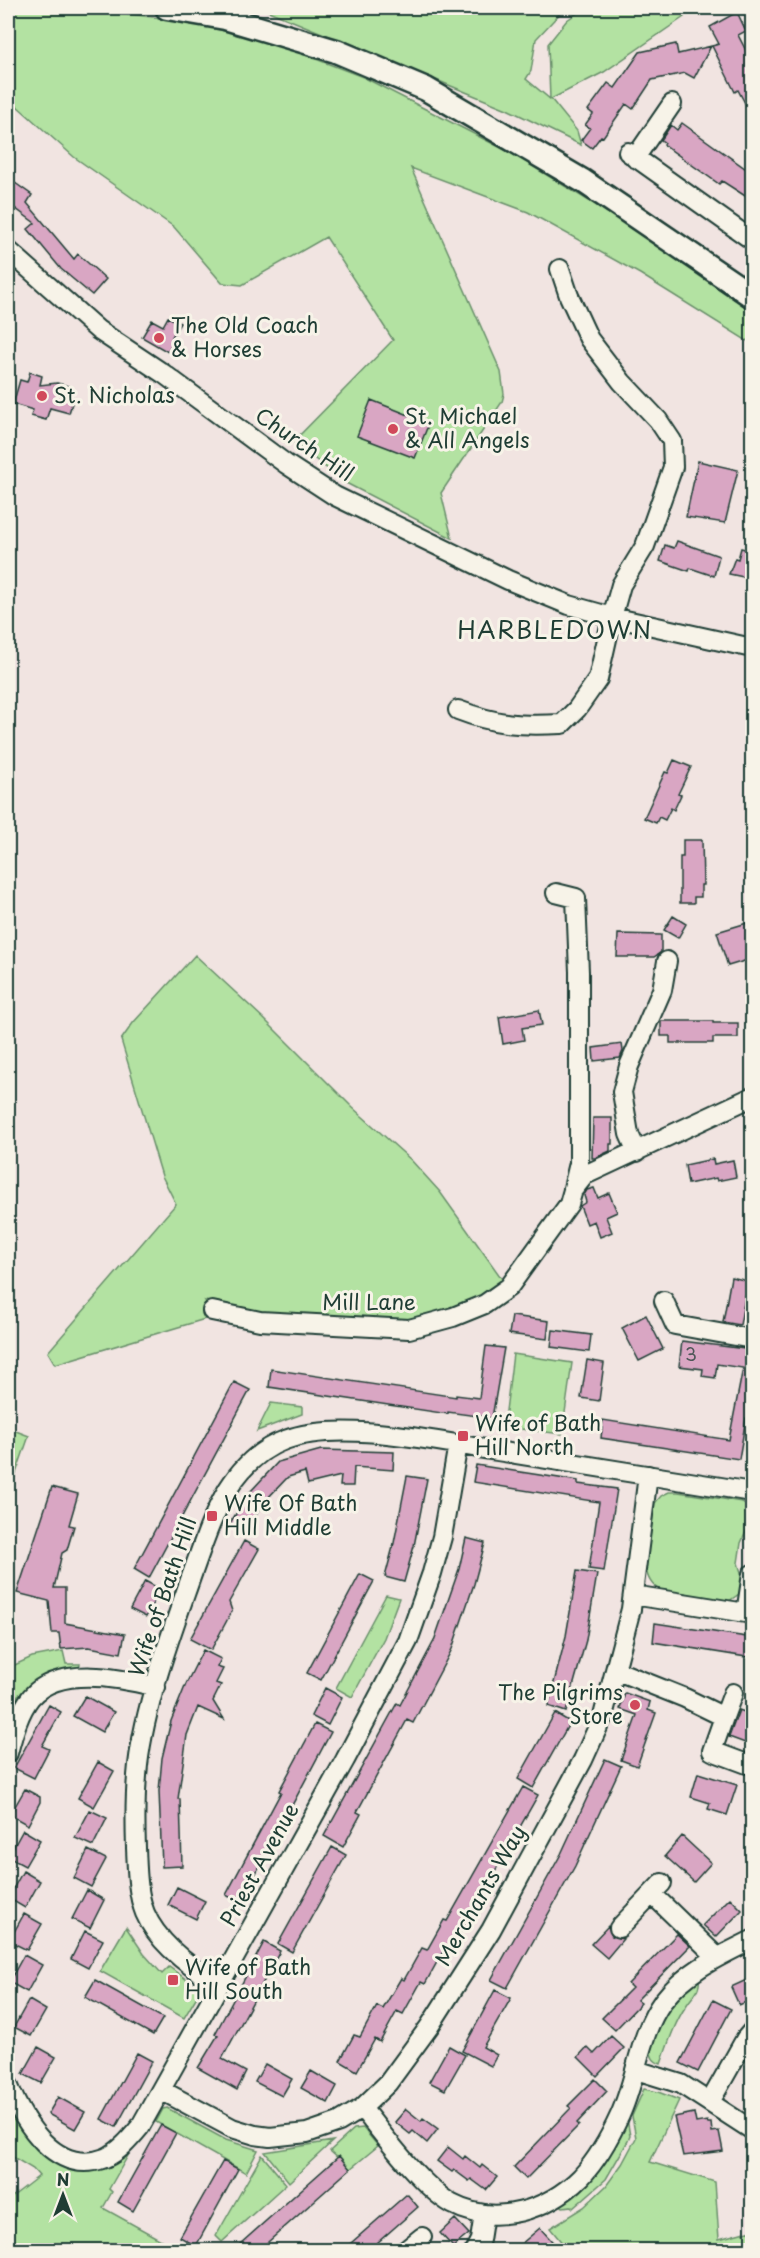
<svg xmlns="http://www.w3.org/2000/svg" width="760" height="2258" font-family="'Playpen Sans',sans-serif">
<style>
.green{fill:#b3e2a2;stroke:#69906b;stroke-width:1.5}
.building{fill:#d9a6c3;stroke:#1f3d34;stroke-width:1.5}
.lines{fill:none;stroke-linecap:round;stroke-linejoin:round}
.minor-casing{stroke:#1f3d34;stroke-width:22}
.major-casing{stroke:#1f3d34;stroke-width:27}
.minor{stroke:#f7f3e8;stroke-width:18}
.major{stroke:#f7f3e8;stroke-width:22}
.poi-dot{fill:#d1495b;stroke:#f7f3e8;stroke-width:2}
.labels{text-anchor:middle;stroke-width:6;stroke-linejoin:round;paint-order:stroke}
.number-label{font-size:18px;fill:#4e5758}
.poi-label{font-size:21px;fill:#1f3d34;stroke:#f7f3e8;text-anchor:start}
.street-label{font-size:21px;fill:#1f3d34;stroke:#f7f3e8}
.quarter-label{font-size:24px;letter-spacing:1.5px;fill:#1f3d34;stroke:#f7f3e8}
</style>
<rect width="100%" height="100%" fill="#f1e4e1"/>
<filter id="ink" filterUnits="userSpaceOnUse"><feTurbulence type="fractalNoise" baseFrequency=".0167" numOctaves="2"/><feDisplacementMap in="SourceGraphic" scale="12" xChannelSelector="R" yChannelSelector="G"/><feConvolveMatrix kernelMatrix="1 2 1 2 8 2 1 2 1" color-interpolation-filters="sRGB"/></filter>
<g filter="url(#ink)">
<path class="green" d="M8,8L92,9L183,21L274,43L363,77L511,153L656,242L752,312V344L640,274L528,212L411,168L501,372L504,394L502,402L441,493L452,538L346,483L293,442L393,340L326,237L242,285L222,283L174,227L74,157L8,98Z
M261,8H565L536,39L531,71L526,79L550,99L548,44L567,20L585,8H681L684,17L604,72L551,99L577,131L581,145L507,109Z
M195,955L263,1018L353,1108L411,1160L440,1192L505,1283L469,1307L407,1324L267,1315L205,1301L215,1316L55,1364L48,1352L176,1204L162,1176L121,1040L133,1023Z
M513,1354L572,1363L562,1434L504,1427Z
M271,1403L302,1407V1414L257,1431Z
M8,1428L29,1436L8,1496Z
M669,1492H678L742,1502L751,1508L752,1522L750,1523L741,1543L738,1563L745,1585L739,1594L729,1601C713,1599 670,1596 658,1589C649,1583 646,1575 646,1564L655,1503L661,1496Z
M386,1595L399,1598L384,1638L352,1697L336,1688Z
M63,1651L66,1664H80L79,1669L29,1688L18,1695L8,1720V1668L32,1657Z
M126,1927L144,1954L162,1974L169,1967L197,1987L199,1993L184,2018L100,1971Z
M698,1976C703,1989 692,1996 686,2006C674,2024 668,2044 661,2064C653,2061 652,2058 650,2050L646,2049L668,2004Z
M644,2089L658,2092L679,2100L650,2162L715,2182L719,2239L752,2230V2250H568L550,2228L584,2207L606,2186L622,2164L636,2138L632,2116Z
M8,2102L67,2165L138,2138L109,2189L112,2192L103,2208L179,2250H8V2200L39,2176L33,2169L8,2154Z
M167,2108L226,2140L258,2150L246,2173L156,2122L163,2109Z
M626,2113L630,2136L628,2141L606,2179L573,2208L571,2206L563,2207L557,2202Z
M363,2128L378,2146L350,2169L330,2151L354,2129Z
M333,2141L289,2182L265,2152Z
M262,2155L286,2184L222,2242L216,2236Z"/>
<path class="building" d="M737,12L746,31L738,35L753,64V118L738,90L735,92L712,46L719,44L710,27Z
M676,44L678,54L711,46L694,78L685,73L652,80L633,109L626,104L603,137L601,136L592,148L581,140L590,128L585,125L593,114L588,110L608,83L615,88L640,52Z
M682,123L753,174V201L722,181L719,184L664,145L665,143L661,140L671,125L677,130Z
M8,178L32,195L27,203L74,259L78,254L106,279L92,295L61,269L28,229L35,223L8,203Z
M168,317L180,323L172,337L175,339L168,352L142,337L152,320L163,326Z
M30,372L42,376L40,385L57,383L68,386L65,395L74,397L69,413L50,408L46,420L31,416L33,410L13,404L20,380L27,382Z
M371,400L429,423L415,458L357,436Z
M698,461L738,470L725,523L686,517Z
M677,541L719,556L714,576L690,568L689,571L660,561L665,545L674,548Z
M741,548L753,551V579L729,574L735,558L738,559Z
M674,760L691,767L678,794L681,795L674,810L671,808L665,820L659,817L656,823L644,818L665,772L668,773Z
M683,840H702L703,885H701V897H694V903H680V857H683Z
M673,916L686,924L678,938L664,930Z
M747,923L752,939L746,941L751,959L728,966L717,932Z
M618,934L661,935V952L654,957H617Z
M539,1010L542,1025L522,1028L524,1040L503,1044L499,1017Z
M661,1021H713V1023H738V1038H713V1043H670V1036H661Z
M622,1044L623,1051L620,1058L594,1061L593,1048Z
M593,1118H612V1144H610V1151L595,1158H592Z
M713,1159L714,1164L733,1160L736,1177L717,1181L716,1178L688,1184L685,1165Z
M594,1188L598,1198L609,1193L617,1212L606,1217L612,1232L600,1237L594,1221L587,1224L580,1206L586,1202L584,1195L587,1190Z
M731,1277L748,1281L740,1325L723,1322Z
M646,1315L663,1349L639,1361L622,1328Z
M512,1316L549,1321L547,1339L509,1334Z
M553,1330L591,1335L589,1352L551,1347Z
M682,1341L753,1350V1419L746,1418L739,1459L601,1438L603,1420L729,1440L743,1368L717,1364L715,1378L702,1376L703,1369L679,1366Z
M486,1346L504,1348L492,1418L448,1412V1414L269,1387L271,1369L456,1397V1395L479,1398Z
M587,1360L604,1363L599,1401L581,1398Z
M234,1382L250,1390L149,1578L134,1569Z
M321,1450L394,1452L393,1470L354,1467L353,1486H340L341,1476L308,1484L305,1472L288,1477L264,1502L245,1533L230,1523L250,1492L278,1462Z
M476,1465L578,1481V1484L617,1489L604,1571L589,1569L599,1502L473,1482Z
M407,1476L427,1479L414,1546L404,1582L385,1577L394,1543Z
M52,1487L78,1494L69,1525L74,1526L67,1550L62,1553L54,1588H65V1623L125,1634L121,1653L89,1647L61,1649L59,1633H52L49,1601L17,1593Z
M466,1538L485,1543L474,1584L452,1649L413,1723L407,1720L357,1812L361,1814L343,1847L324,1836L397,1703L400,1705L434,1641L459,1569Z
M244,1541L259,1549L229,1602L232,1611L211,1650L190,1639Z
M577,1571L597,1574L586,1640L566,1712L548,1706L566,1636Z
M360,1574L374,1581L321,1680L307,1673Z
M145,1581L160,1589L146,1617L130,1609Z
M655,1623L753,1638V1658L653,1642Z
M203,1650L221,1659L217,1667L223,1669L216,1683L221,1685L213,1701L224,1719L198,1707L187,1735L178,1799H180L182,1866L162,1867L159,1791L162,1758L171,1721L186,1684Z
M325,1688L342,1697L328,1725L311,1716Z
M625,1693L650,1702L648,1710L656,1713L637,1766L621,1760L637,1715L620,1709Z
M85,1696L114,1712L102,1732L73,1716Z
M49,1705L61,1712L42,1746L49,1749L34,1778L14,1768Z
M739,1710L753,1715V1746L729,1737Z
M555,1713L570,1722L533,1788L518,1779Z
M315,1724L331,1732L240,1903L226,1895L281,1792L279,1791Z
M605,1759L621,1766L575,1866L507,1988L491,1980L561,1854Z
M98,1762L114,1771L94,1807L78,1798Z
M698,1773L737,1785L727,1815L708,1809L710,1803L691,1797Z
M523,1787L538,1795L447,1956L442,1953L425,1984L421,1982L403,2014L397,2011L380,2042L375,2039L357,2071L340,2061L354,2035L360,2037L377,2006L383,2009L401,1978L404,1980L422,1948L427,1950L444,1920L447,1921Z
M25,1789L40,1797V1802L28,1825L10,1815Z
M90,1810L107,1818L93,1846L75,1838Z
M23,1830L40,1840L25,1866L8,1857Z
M682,1836L711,1863L694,1882L665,1856Z
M332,1847L346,1855L292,1952L278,1944Z
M88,1850L106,1859L91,1887L74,1878Z
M23,1871L40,1881L25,1908L8,1898Z
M177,1887L205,1901L196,1919L168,1905Z
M87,1890L104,1900L90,1928L72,1919Z
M730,1898L742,1910L716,1937L703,1925Z
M24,1914L42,1924L27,1950L9,1941Z
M608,1926L612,1936L623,1939L607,1958L591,1944Z
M85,1931L103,1940L88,1968L71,1959Z
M677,1934L690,1946L637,2000L641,2003L615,2030L602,2018L632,1988L628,1984Z
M264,1942L280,1951L222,2059L246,2072L237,2090L198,2068L218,2035L215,2034Z
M24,1955L42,1965L27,1992L9,1982Z
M753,1977V1999L739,2005L731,1987Z
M95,1980L163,2018L153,2035L85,1997Z
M495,1990L511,1998L483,2047L497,2055L491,2066L462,2051Z
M29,2000L46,2010L31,2036L14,2027Z
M713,2000L731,2009L698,2072L680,2063Z
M611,2036L624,2048L597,2076L578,2057L587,2047L594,2054Z
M449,2046L465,2055L445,2090L429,2082Z
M38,2047L56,2057L41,2083L23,2074Z
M137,2053L152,2061L116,2127L101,2119Z
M265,2064L292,2079L282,2096L255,2082Z
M311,2071L337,2086L328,2103L301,2088Z
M595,2079L607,2091L577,2123L579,2125L526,2179L514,2167L571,2108L568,2106Z
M58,2097L85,2112L75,2129L48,2114Z
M406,2109L421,2121L423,2118L438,2129L427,2143L413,2131L410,2134L395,2122Z
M694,2113L696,2123L707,2121L708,2123H711L712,2132L719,2131L723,2151L683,2156L674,2117Z
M161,2125L176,2133L133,2211L118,2202Z
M448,2147L463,2159L465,2156L480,2168L482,2165L497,2177L486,2190L471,2179L469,2181L454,2170L452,2172L437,2161Z
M339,2156L350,2169L259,2250H246L240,2244Z
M223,2161L238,2169L196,2246L180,2237Z
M407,2194L418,2207L369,2250H343Z
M455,2219L469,2234L453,2247L440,2233Z
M540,2228L560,2250H514Z"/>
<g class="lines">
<defs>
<path id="minor" d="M628,152L752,240
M635,158L672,104
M8,250L98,330L164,374L286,464L335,496L508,580L569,605L612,617L752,648
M458,710C497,725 520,726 562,724L577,709L598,679L612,617L621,585L645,546L673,467L672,441L658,420L622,382L589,339L569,296L560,269
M556,893L576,898L579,972V1163L573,1188
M637,1152L629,1134L622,1092L629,1066L662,990L667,961
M664,1301L675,1325L752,1339
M212,1311L260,1321L409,1329L453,1317L485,1304L509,1287L569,1204L573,1190L585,1175L752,1097
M633,1595L752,1614
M746,1613L752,1574
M615,1670L685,1698L724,1717L712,1751L747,1764
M724,1717L733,1693
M8,1753C13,1734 19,1712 31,1697C59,1665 121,1678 156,1687
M652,1894L717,1957
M619,1928L662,1883
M219,1985C191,1968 158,1944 145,1913C137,1893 137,1869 136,1848C135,1820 135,1793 138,1765C145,1705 170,1637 190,1580C201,1550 211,1517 228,1489C242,1467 260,1449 285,1440C340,1419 439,1442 497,1451C582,1464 667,1478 752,1492
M636,2070L681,2084L752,2130
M8,2084C23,2122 56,2177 105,2158C119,2152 130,2139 140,2127L345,1760L408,1641L432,1573L442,1537L458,1444
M161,2090L232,2128L255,2135L270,2137L307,2133L339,2122L362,2108L388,2083L429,2027L491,1930L583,1760L603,1716L631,1609L648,1475
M710,2102L746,2038L752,2031
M362,2108C384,2136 422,2187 452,2204C496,2227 548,2210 581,2177C598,2159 610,2137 620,2115C637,2078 639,2034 663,2001C686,1971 720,1956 752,1940
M406,2250L422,2237
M475,2250L480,2240L484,2214"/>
<path id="major" d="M167,8L225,18L336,51L426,89L583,181L752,296"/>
</defs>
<use href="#minor" class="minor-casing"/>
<use href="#major" class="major-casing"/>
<use href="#minor" class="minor"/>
<use href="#major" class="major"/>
</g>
</g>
<g class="poi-dot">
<circle cx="159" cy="338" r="6"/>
<circle cx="42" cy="396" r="6"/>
<circle cx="393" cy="429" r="6"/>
<rect x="457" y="1430" width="12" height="12" rx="3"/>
<rect x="206" y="1510" width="12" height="12" rx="3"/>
<circle cx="635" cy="1705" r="6"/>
<rect x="167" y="1974" width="12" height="12" rx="3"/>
</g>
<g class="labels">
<g class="number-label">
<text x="691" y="1361">3</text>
</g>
<g class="poi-label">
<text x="171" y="333">The Old Coach<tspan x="171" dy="24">&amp; Horses</tspan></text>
<text x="54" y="403">St. Nicholas</text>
<text x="405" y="424">St. Michael<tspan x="405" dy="24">&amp; All Angels</tspan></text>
<text x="475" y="1431">Wife of Bath<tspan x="475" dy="24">Hill North</tspan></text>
<text x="224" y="1511">Wife Of Bath<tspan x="224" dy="24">Hill Middle</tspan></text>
<text x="623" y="1700" text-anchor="end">The Pilgrims<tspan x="623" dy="24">Store</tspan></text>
<text x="185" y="1975">Wife of Bath<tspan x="185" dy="24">Hill South</tspan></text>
</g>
<g class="street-label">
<text transform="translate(304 445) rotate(34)" y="7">Church Hill</text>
<text x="369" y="1310">Mill Lane</text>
<text transform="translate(163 1597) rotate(-71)" y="7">Wife of Bath Hill</text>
<text transform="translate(260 1865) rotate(-61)" y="7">Priest Avenue</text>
<text transform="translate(481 1896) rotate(-60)" y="7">Merchants Way</text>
</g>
<g class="quarter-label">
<text x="555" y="639">HARBLEDOWN</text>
</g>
</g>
<rect width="760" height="2258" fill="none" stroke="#f7f3e8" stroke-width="30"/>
<rect x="15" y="15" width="730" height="2228" fill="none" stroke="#1f3d34" stroke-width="2" filter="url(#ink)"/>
<g transform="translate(63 2195)" stroke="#f7f3e8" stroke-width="4.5" paint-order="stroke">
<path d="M0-4.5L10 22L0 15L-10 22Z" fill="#1f3d34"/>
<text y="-9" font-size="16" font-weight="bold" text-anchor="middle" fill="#1f3d34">N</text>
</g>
</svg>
